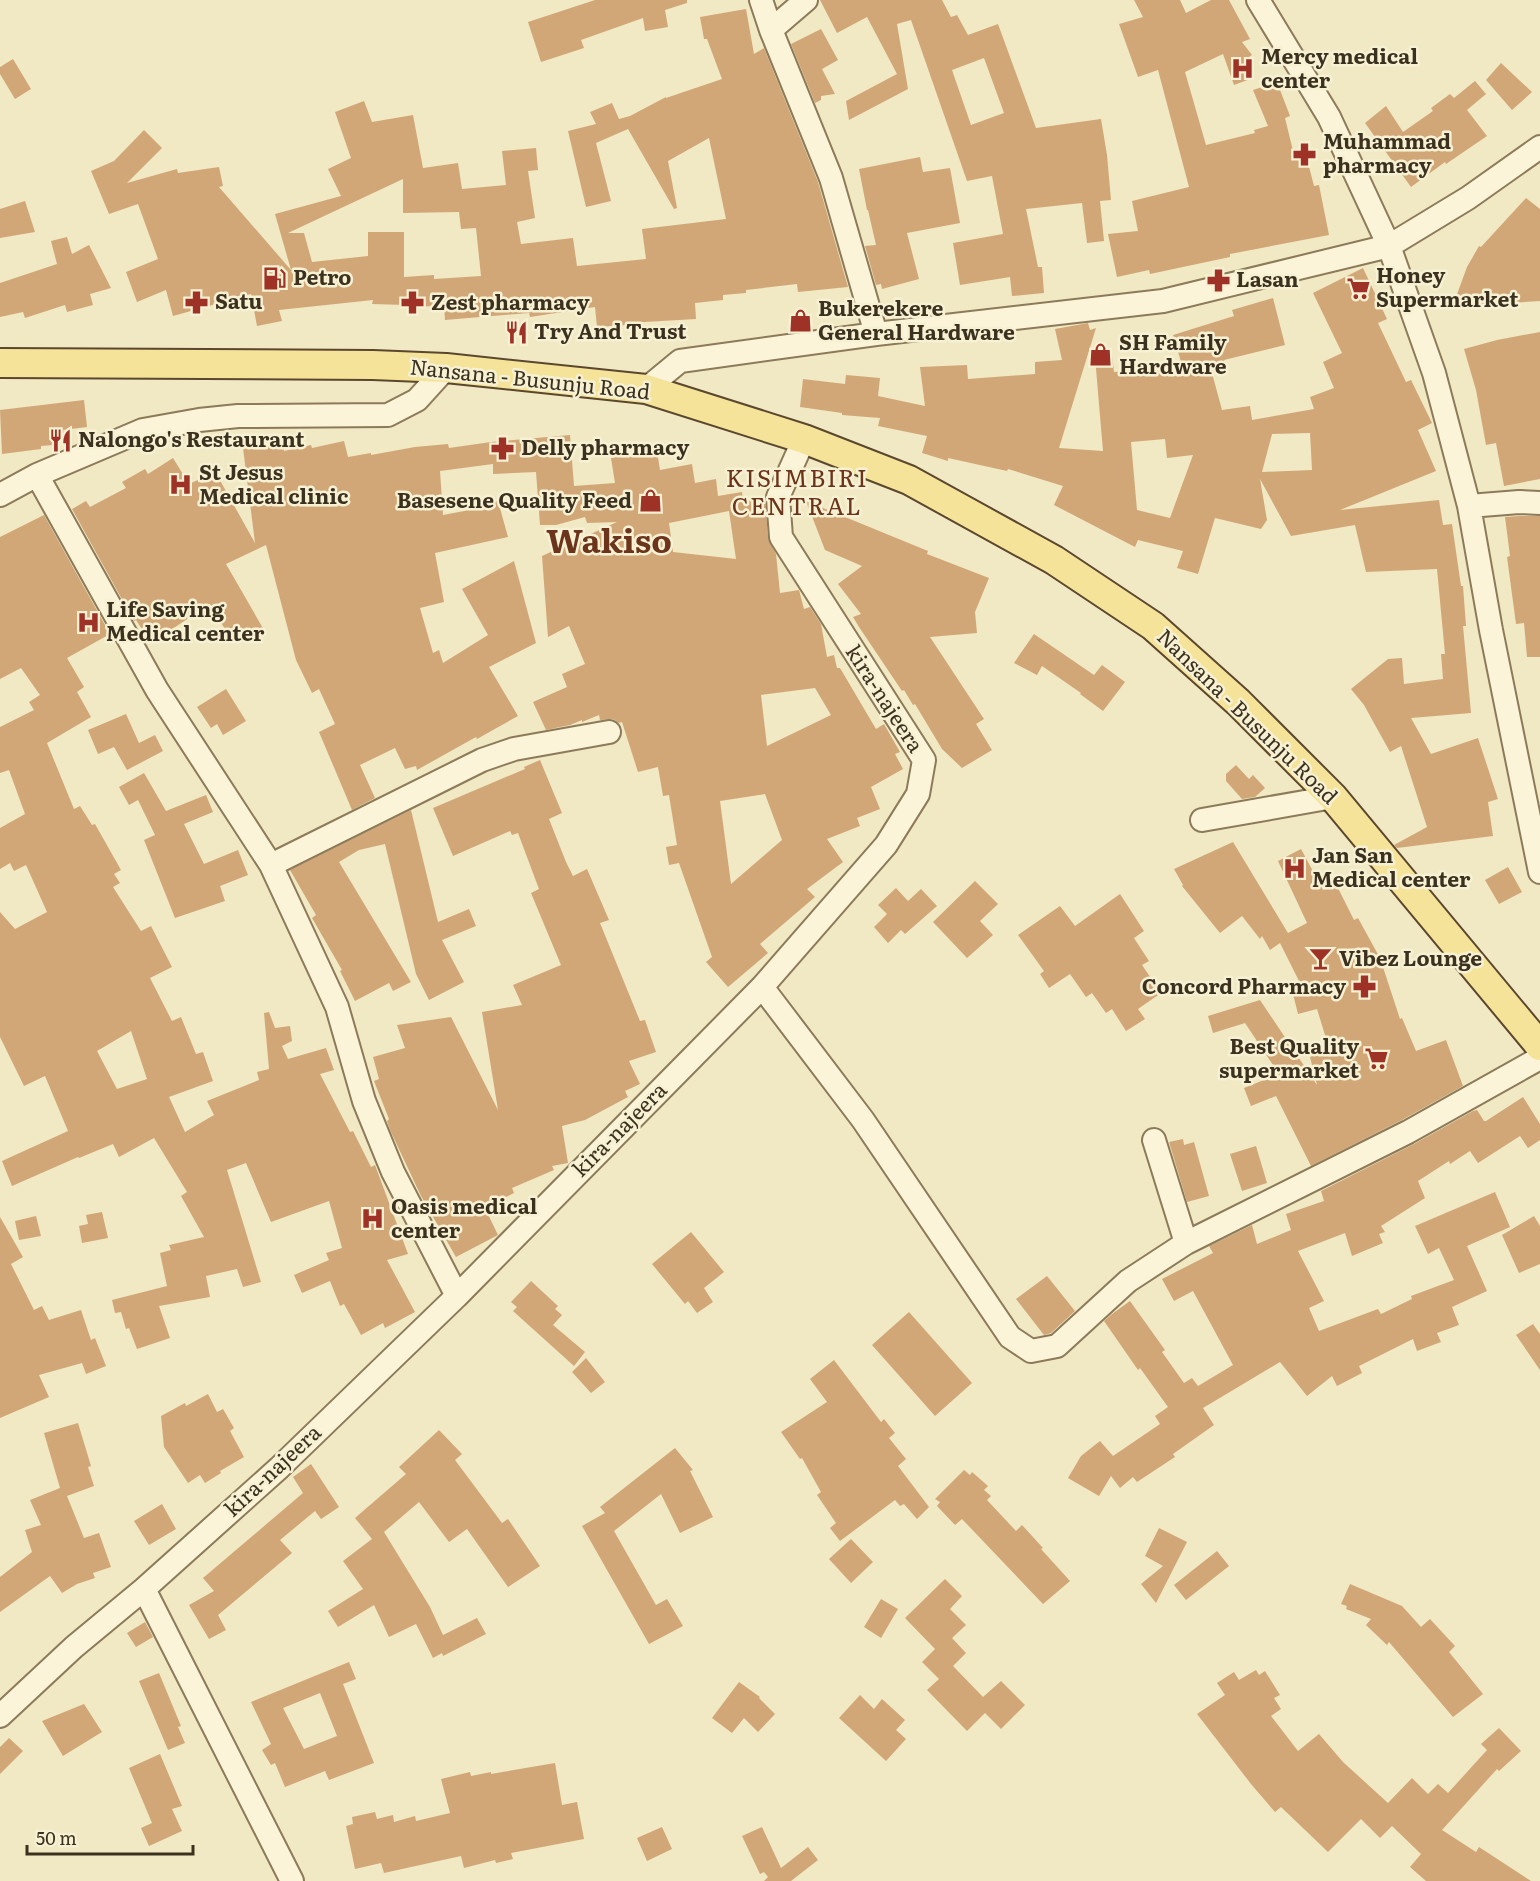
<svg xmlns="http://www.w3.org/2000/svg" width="1540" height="1881" font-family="Literata,serif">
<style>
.building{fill:#d1a778;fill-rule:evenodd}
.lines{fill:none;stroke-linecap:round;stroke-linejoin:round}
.minor-casing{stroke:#8c7a59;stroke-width:26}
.major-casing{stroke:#5a472d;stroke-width:32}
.minor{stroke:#fbf4d8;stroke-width:22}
.major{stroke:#f5e39a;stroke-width:28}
.labels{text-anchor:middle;stroke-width:5;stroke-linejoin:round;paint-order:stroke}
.poi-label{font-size:21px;font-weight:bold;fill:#3c301e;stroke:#f7f1d4;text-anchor:start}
.street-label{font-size:21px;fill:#3c301e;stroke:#f7f1d4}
.quarter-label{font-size:24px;letter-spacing:1.5px;fill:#6b341b;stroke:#f7f1d4}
.town-label{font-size:33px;font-weight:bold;fill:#6b341b;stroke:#f7f1d4}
</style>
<rect width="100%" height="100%" fill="#f1e8c4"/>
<path class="building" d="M595,0H687V3L665,10L668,27L645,31L643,18L581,40L584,48L541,62L528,22Z
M820,0H942L951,17L957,15L968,35L998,24L1036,128L1101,119L1107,155L1111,200L1100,201L1104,241L1087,243L1082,203L1026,209L1038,267H1042L1044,293L1012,296L1010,277L960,285L953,243L1003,234L992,176L967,181L911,20L897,24L908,89L849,120L846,101L897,74L867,17L837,33ZM984,58L1004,113L971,125L952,70Z
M1134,0H1180L1186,13L1211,0H1229L1250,39L1242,42L1252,55L1246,59L1253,78L1234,85L1223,54L1185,72L1206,145L1255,133L1254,130L1268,126L1253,90L1277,82L1290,116L1285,118L1295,159L1306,155L1314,186L1319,185L1329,235L1230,254V257L1150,274L1149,270L1117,277L1108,234L1138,231L1132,201L1189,187L1158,70L1138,77L1119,24L1143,17Z
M746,9L754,54L764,48L818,182L848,287L798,292L797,284L746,290V293L723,295V300L695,303L696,319L627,323V325L597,327L595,307L530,317L529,313L445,320L444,305L407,308L406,305L372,304L373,300L279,310L282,321L257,326L251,294L216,302V304L173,316L166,290L137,302L126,272L158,259L138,204L109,214L91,171L114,161L144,130L162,148L127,183L177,169L178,173L219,167L223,186L219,187L291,270L275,214L341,196L328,169L351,158L335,112L364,101L372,122L413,115L423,168L458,163L462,189L506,185L502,151L536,148L538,170L528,171L535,218L517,222L521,244L573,238L577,266L646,259L642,229L726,219L709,138L668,161L677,208L674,209L628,129L596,143L611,201L586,207L568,131L596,124L590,112L612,103L619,119L630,116L666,97V98L722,79L707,39H704L700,17ZM403,179V213L459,212L461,229L476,228L481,276L434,279V275L404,277V232H368V256L312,262L304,233H288Z
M821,29L838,60L822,69L835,94L821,96V100L815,103L791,44Z
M13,59L31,89L15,99L0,74V67Z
M1501,63L1532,92L1512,110L1486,80Z
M1475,81L1486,94L1467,110L1487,136L1446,164L1445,162L1411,187L1365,123L1386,106L1403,132L1433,111L1431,108L1450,94L1454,98Z
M920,157L923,172L950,168L960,223L907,233L919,279L882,289L881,284L876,285L865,246L876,245L868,210H867L859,169Z
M1526,198L1540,209V301L1480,305L1456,297L1467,267L1479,246L1481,247Z
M25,201L35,232L0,238V209Z
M67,237L72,254L89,245L111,288L90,294L93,305L67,312L65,305L25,318L23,312L0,317V283L57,264L51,241Z
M1363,268L1387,319L1378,323L1406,382L1411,380L1432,423L1418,430L1436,471L1340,510L1439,500L1443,525L1452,524L1461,586H1463L1466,626H1463L1471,713L1411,718L1431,754L1478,738L1498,799L1488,802L1493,836L1397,848L1394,845L1427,827L1401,746L1390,752L1364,705L1351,689L1388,659L1402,658L1404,684L1443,679L1441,654H1445L1437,569L1366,572L1355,525L1291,536L1260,479L1267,520L1261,529L1215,518L1198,574L1177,568L1183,551L1138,540L1135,547L1054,505L1063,486L1008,469L1007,471L948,458V461L922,453L927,436L878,426L880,418L842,415V413L800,407L803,379L845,384L846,375L880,378L878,396L925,406L920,367L967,365L968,379L1035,374V362L1062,360L1055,329L1088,323L1090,330L1096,328L1059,448L1103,451L1095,357L1112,355L1114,372L1182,365L1173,335L1234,316L1232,310L1273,298L1285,345L1224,360L1227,369L1212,373L1222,410L1250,406L1252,420L1314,409L1310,397L1334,388L1323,362L1342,353L1313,293ZM1310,433L1312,470L1262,472L1272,434ZM1165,439L1167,458L1193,455L1170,518L1137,510L1131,442Z
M1540,332V479L1504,486L1496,443L1486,445L1476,390L1464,349L1497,340Z
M84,400L87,427L63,430L64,438L52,440L53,445L41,446V449L2,454L0,410Z
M570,435L574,486L615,483L611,458L657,451L660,470L692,464L695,483L716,479L718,496L742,492L743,501L765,497L768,538L776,554L780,593L799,590L804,609L810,607L821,624L827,657L834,655L837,668H840L876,729L884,724L900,752L895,754L903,769L871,787L880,809L857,818L860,826L827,839L843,862L807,889L815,897L760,944L768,953L728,987L706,962L712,957L679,863L669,865L666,847L677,845L669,795L663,796L658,767L638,772L622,722L619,723L613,719L600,720L599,715L582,722V720L570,725L546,730L533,702L567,687L562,674L585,664L569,626L548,637L542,556L617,522L587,523L585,517L556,525H540L536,472L493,474V464L440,471L443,515L480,508L479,505L498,501L508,537L435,553L444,602L420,608L433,653L439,650L443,663L488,635L462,589L514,561L536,643L489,667L518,716L477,739L476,737L417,770L416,766L405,769L395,748L360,765L375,798L352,810L319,732L335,724L319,689L312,693L296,660L266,545L226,564L264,630L229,636L210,604L151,643L136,620L134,621L72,509L86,501L90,507L126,488L122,482L145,469L148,474L173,458L189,484L200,479L202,483L217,475L255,543L243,448L283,443L284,451L311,445L312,448L344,441L348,457L371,453V455L415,447L448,444L449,448L491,442ZM729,511L736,559L673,552L669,523ZM815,688L831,715L767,746L761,695ZM765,794L782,840L731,884L720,801Z
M806,501L928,551L927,554L989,578L975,612L977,633L930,637L984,719L976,724L992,750L962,768L942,749L915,704L913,705L904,690L902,691L859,627L853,617L861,614L838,584L862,566L825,550Z
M44,515L110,634L67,658L84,687L77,692L91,717L47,743L74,809L80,806L92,825L95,824L121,870L114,874L120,883L113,887L141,931L151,926L172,967L150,978L172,1021L181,1017L196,1054L203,1052L213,1081L169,1097L185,1132L214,1115L207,1101L259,1080L257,1072L269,1069L264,1013L269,1012L275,1028L290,1026L292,1041L282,1046L288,1059L326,1048L334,1070L320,1074L350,1132L353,1131L371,1167L375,1165L408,1254L387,1260L415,1312L385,1328L383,1323L361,1335L344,1304L340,1306L330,1281L302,1293L294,1275L329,1260L326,1253L342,1248L329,1201L271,1222L246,1163L227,1170L261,1282L243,1287L237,1269L206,1276L210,1297L159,1306L170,1338L137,1349L129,1328L126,1329L121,1312L115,1313L112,1300L167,1286L160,1253L171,1250L169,1245L204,1237L181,1196L187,1192L154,1138L119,1157L113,1144L79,1158L78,1157L12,1186L2,1161L68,1131L45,1076L24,1086L0,1037V912L15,929L47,912L26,865L14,871L10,863L0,869V828L25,814L9,770L0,773V727L34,710L29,702L40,695L21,668L0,679V537ZM131,1031L147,1079L117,1089L97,1051Z
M1519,516H1540V657H1527L1524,623L1516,624L1507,557L1510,556L1505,517Z
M1034,634L1094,675L1102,665L1125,682L1103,711L1080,694L1081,693L1042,666L1037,675L1014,663Z
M226,689L246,721L223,735L217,724L211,728L197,707Z
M126,714L139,743L155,735L163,751L127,770L114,747L98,754L88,730Z
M540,760L562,813L549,819L566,862L573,876L587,869L609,920L600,923L640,1021L645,1020L656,1052L629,1061L640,1084L625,1091L628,1097L585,1120L562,1126L568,1163L552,1166L554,1170L512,1188L514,1193L485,1208L498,1235L456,1257L421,1196L390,1130L387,1121L389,1119L374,1081L379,1079L373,1057L405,1048L397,1025L451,1017L498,1110L482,1012L522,1005L513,985L561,965L531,893L539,889L518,833L512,835L510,831L453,856L433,808L525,769L524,767Z
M1236,765L1249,779L1253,775L1265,788L1255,797L1242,799L1226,781V774Z
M144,773L166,811L206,795L213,812L184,824L204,864L238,850L248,875L220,886L225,901L175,918L144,840L155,835L138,800L129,805L119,787Z
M411,810L438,922L469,909L476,926L442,940L464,982L429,1000L416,974L385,844L359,850L339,862L411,982L393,991L389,983L355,1001L340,971L342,970L312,918L316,915L290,870Z
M1233,842L1288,933L1307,923L1278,861L1301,849L1323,890L1336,884L1354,920L1358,918L1380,958L1400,1019L1402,1018L1416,1051L1446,1040L1463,1086L1402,1120L1311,1166L1276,1096L1251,1106L1244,1088L1279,1074L1245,1023L1213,1033L1208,1016L1260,1000L1317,1085L1310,1057L1329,1048L1317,1009L1298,1014L1292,990L1302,987L1280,943L1270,950L1262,936L1260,939L1242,916L1220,933L1182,886L1183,885L1174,869Z
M1508,867L1522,892L1499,904L1485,880Z
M975,881L998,904L980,921L993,935L967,958L933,922Z
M896,888L908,901L921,889L937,906L905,934L901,930L888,943L874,927L887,914L878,905Z
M1120,894L1144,931L1134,938L1149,961L1142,965L1161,993L1138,1009L1145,1019L1126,1031L1112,1009L1106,1013L1092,993L1086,997L1070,974L1049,988L1040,974L1044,971L1018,935L1060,906L1075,926Z
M1523,1097L1540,1124V1140L1528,1148L1520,1136L1478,1163L1470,1151L1450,1164L1449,1161L1418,1181L1425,1198L1381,1226L1385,1232L1379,1234L1383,1243L1352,1256L1345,1233L1298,1251L1324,1301L1309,1308L1319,1331L1378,1309L1381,1314L1412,1299L1411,1296L1454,1280L1439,1248L1428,1254L1415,1226L1495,1192L1510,1227L1467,1246L1487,1291L1452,1307L1459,1325L1437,1333L1441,1342L1417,1351L1413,1339L1359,1366L1362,1373L1337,1386L1332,1376L1307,1396L1280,1362L1203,1408L1214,1425L1173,1454L1175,1457L1137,1482L1133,1477L1120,1488L1111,1476L1099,1496L1068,1478L1081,1456L1100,1441L1113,1456L1160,1424L1155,1416L1168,1407L1140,1368L1138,1370L1104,1321L1112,1314L1130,1301L1165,1350L1162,1352L1184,1383L1192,1378L1198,1386L1233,1365L1193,1291L1174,1301L1162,1279L1213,1253L1209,1246L1252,1225L1257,1244L1291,1230L1286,1214L1324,1201L1321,1191L1414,1144L1473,1111L1477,1110L1484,1121H1486Z
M1183,1139L1184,1145L1194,1142L1209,1196L1187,1202L1169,1142Z
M1256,1146L1267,1183L1242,1191L1230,1154Z
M102,1212L108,1238L82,1243L79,1226L88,1224L86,1215Z
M36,1216L41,1236L19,1240L15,1221Z
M1534,1216L1540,1226V1264L1519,1273L1502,1235Z
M0,1217L23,1257L11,1264L34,1310L42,1306L49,1320L81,1310L91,1340L95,1338L106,1366L86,1374L82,1363L39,1375L49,1397L0,1418Z
M691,1232L724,1272L704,1288L713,1302L697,1313L688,1301L685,1304L652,1264Z
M1047,1276L1075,1311L1051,1333L1044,1335L1016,1299Z
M531,1281L558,1306L555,1309L562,1315L553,1325L585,1352L574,1366L513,1311L517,1307L511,1302Z
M909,1312L972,1383L935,1416L872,1345Z
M1533,1324L1540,1334V1370L1516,1335Z
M586,1358L605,1382L591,1393L572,1372Z
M834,1360L881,1422L884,1419L895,1433L889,1438L906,1459L898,1466L929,1507L917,1519L904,1504L900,1506L895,1500L840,1541L830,1528L836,1523L817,1495L821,1492L802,1458L800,1459L781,1432L827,1402L810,1379Z
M208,1394L217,1412L223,1409L234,1428L230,1431L244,1457L220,1471L221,1473L205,1483L200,1475L188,1483L164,1447L161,1416L185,1403L186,1406Z
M78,1423L91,1466L88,1467L94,1486L67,1496L84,1538L99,1533L111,1567L93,1573L95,1578L77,1584L62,1593L50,1576L0,1612V1577L32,1552L25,1530L41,1525L30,1500L60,1488L44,1433Z
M439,1430L462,1454L455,1460L502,1523L508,1519L540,1566L508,1587L467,1529L449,1542L419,1502L384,1532L430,1607L443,1635L477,1618L486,1634L443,1656L442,1653L433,1658L416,1624L389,1637L374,1605L338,1627L328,1611L363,1589L343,1561L372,1539L355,1518L406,1474L399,1467Z
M675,1448L693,1470L690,1471L713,1517L680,1533L661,1494L614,1531L656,1605L667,1599L683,1626L649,1644L582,1526L605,1513L600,1507Z
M311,1464L339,1507L321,1519L315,1511L280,1540L292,1553L218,1615L226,1630L209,1639L189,1605L214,1591L203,1578L303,1493L293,1477Z
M964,1470L970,1475L972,1472L988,1486L984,1490L991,1496L987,1500L1016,1531L1022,1525L1043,1548L1041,1549L1070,1581L1043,1604L962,1519L955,1525L937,1506L940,1502L935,1499Z
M162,1504L176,1529L149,1545L134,1521Z
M1159,1528L1187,1542L1156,1603L1141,1584L1163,1566L1145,1556Z
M851,1539L873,1562L851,1583L829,1559Z
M1217,1551L1229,1566L1186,1600L1174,1585Z
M945,1579L962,1596L950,1609L966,1625L952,1638L966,1653L953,1666L983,1697L1001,1681L1025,1705L1001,1729L985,1713L967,1731L927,1690L939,1679L922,1662L935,1649L905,1618Z
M1350,1584L1402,1606L1421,1627L1430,1619L1455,1646L1449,1652L1483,1694L1453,1717L1389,1642L1387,1645L1366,1625L1371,1619L1346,1609L1347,1606L1341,1604Z
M881,1599L898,1609L881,1638L864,1627Z
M145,1622L153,1637L136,1647L127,1633Z
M349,1662L356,1679L343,1684L374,1763L329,1780L325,1771L285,1787L275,1763L271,1765L262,1750L271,1744L251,1702ZM320,1693L337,1736L304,1749L283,1708Z
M1256,1670L1259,1675L1265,1671L1280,1695L1274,1698L1281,1709L1271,1716L1298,1751L1319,1734L1343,1762L1388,1803L1412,1778L1428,1794L1438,1784L1448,1793L1487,1750L1481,1744L1499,1728L1521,1751L1499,1771L1497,1769L1442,1830L1476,1852L1479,1847L1531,1881H1426L1410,1867L1421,1854L1392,1826L1380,1838L1361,1819L1328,1852L1281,1807L1275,1812L1251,1784L1197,1714L1225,1695L1217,1683L1234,1672L1239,1680Z
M159,1673L181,1726L178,1727L185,1743L168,1750L139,1681Z
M739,1682L760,1697L759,1698L775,1714L758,1732L744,1718L732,1733L712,1718Z
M860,1695L874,1709L882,1699L905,1720L896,1730L906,1739L886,1761L839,1718Z
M84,1704L102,1732L63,1756L42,1721Z
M9,1738L23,1751L0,1774V1747Z
M160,1754L182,1806L172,1809L182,1831L149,1846L141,1828L152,1823L129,1768Z
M555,1763L562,1805L577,1802L584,1839L511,1853L513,1859L496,1863L495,1860L464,1868L461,1856L384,1873L381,1863L355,1869L346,1826L353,1824L352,1817L375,1812L377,1819L393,1815L394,1822L415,1816L416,1821L450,1813L441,1779L470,1772L471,1776L491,1772V1774Z
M662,1827L672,1849L647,1861L637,1838Z
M762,1827L781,1868L808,1847L818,1860L791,1881H764L768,1877L764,1872L760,1874L742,1836Z"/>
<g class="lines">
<defs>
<path id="minor" d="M761,0L771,30L831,178L876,334
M1258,0L1329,117L1389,246L1434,373L1469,506L1491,630L1540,872
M771,30L806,0
M646,389L680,361L876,334L1163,301L1389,246L1468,198L1540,147
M37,475L157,690L271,865L337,1007L364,1101L393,1172L457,1296
M0,495L37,475L143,430L199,420L238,416L388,415L417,400L446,368
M1469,506L1519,502L1540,503
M1202,820L1333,797
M271,865L482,760L514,749L609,732
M762,987L863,1120L1010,1337L1031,1351L1057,1346L1128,1281L1186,1243L1408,1132L1540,1058
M1154,1140L1186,1243
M144,1589L292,1881
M0,1716L74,1647L144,1589L279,1468L457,1296L762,987L886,845L918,794L924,760L781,537L778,497L804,439"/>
<path id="major" d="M0,363L373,365L446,368L646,389L804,439L909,480L1054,560L1153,626L1238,702L1333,797L1540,1046"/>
</defs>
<use href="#minor" class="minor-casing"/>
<use href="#major" class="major-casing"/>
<use href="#minor" class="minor"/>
<use href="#major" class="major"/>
</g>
<defs>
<symbol id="hospital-bare" viewBox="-9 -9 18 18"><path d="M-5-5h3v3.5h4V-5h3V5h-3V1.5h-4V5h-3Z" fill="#9f3226" stroke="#f7f1d4" stroke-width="2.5" paint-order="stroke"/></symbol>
<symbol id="pharmacy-bare" viewBox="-9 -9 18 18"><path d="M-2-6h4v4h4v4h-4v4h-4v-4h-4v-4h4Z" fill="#9f3226" stroke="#f7f1d4" stroke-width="2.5" paint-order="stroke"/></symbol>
<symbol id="fuel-bare" viewBox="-9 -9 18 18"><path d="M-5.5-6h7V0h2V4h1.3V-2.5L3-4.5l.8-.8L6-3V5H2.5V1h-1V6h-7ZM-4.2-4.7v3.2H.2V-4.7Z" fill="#9f3226" stroke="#f7f1d4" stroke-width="2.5" paint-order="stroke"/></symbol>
<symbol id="supermarket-bare" viewBox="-9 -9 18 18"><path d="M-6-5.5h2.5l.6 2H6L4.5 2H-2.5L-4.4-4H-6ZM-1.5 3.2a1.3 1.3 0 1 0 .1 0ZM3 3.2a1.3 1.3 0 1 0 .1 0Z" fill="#9f3226" stroke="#f7f1d4" stroke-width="2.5" paint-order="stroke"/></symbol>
<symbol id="shop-bare" viewBox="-9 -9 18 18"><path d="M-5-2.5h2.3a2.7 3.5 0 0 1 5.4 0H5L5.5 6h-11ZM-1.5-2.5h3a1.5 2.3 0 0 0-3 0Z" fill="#9f3226" stroke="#f7f1d4" stroke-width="2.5" paint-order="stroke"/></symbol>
<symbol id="restaurant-bare" viewBox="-9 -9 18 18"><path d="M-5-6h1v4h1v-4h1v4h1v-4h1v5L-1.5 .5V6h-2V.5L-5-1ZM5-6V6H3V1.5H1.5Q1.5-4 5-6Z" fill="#9f3226" stroke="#f7f1d4" stroke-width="2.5" paint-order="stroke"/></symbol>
<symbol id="bar-bare" viewBox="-9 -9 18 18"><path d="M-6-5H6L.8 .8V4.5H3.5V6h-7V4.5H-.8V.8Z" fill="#9f3226" stroke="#f7f1d4" stroke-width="2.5" paint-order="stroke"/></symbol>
</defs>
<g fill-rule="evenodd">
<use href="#hospital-bare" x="1226" y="52" width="33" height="33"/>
<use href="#pharmacy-bare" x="1288" y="138" width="33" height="33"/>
<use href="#fuel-bare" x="258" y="262" width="33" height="33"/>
<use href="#pharmacy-bare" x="1202" y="264" width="33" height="33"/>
<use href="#supermarket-bare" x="1342" y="272" width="33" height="33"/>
<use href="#pharmacy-bare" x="180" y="286" width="33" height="33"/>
<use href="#pharmacy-bare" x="396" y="286" width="33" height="33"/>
<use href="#shop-bare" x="784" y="304" width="33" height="33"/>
<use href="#restaurant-bare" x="500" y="316" width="33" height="33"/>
<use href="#shop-bare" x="1084" y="338" width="33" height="33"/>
<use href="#restaurant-bare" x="44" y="424" width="33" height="33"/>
<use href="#pharmacy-bare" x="486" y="432" width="33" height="33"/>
<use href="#hospital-bare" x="164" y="468" width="33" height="33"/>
<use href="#shop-bare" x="634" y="484" width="33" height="33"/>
<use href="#hospital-bare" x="72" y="606" width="33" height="33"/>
<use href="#hospital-bare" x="1278" y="852" width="33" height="33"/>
<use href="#bar-bare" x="1304" y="942" width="33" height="33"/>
<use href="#pharmacy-bare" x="1348" y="970" width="33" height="33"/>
<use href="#supermarket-bare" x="1360" y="1042" width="33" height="33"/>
<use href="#hospital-bare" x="356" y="1202" width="33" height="33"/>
</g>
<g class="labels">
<g class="poi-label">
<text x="1261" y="64">Mercy medical<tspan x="1261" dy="24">center</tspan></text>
<text x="1323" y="149">Muhammad<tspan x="1323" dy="24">pharmacy</tspan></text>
<text x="1376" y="283">Honey<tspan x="1376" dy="24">Supermarket</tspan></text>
<text x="293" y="285">Petro</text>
<text x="1236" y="287">Lasan</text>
<text x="215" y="309">Satu</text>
<text x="431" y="310">Zest pharmacy</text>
<text x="818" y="316">Bukerekere<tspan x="818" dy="24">General Hardware</tspan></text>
<text x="534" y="339">Try And Trust</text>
<text x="1119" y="350">SH Family<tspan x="1119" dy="24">Hardware</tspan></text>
<text x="78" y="447">Nalongo's Restaurant</text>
<text x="521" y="455">Delly pharmacy</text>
<text x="199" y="480">St Jesus<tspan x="199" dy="24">Medical clinic</tspan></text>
<text x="632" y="508" text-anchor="end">Basesene Quality Feed</text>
<text x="106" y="617">Life Saving<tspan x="106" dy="24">Medical center</tspan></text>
<text x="1312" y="863">Jan San<tspan x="1312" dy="24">Medical center</tspan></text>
<text x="1339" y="966">Vibez Lounge</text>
<text x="1346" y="994" text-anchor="end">Concord Pharmacy</text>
<text x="1359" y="1054" text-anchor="end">Best Quality<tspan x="1359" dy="24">supermarket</tspan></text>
<text x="391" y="1214">Oasis medical<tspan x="391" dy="24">center</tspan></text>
</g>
<g class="street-label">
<text transform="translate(530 380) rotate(6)" y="7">Nansana - Busunju Road</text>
<text transform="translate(884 699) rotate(57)" y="7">kira-najeera</text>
<text transform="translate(1247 717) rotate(44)" y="7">Nansana - Busunju Road</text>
<text transform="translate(620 1130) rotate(-45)" y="7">kira-najeera</text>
<text transform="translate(273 1471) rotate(-43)" y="7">kira-najeera</text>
</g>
<g class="quarter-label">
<text x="797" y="487">KISIMBIRI<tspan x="797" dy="28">CENTRAL</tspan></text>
</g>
<g class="town-label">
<text x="609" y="553">Wakiso</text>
</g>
</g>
<path d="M27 1845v9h166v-9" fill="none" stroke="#3c301e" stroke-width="3"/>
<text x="36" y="1845" font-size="18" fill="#3c301e" stroke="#f7f1d4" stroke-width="4.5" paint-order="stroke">50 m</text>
</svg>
